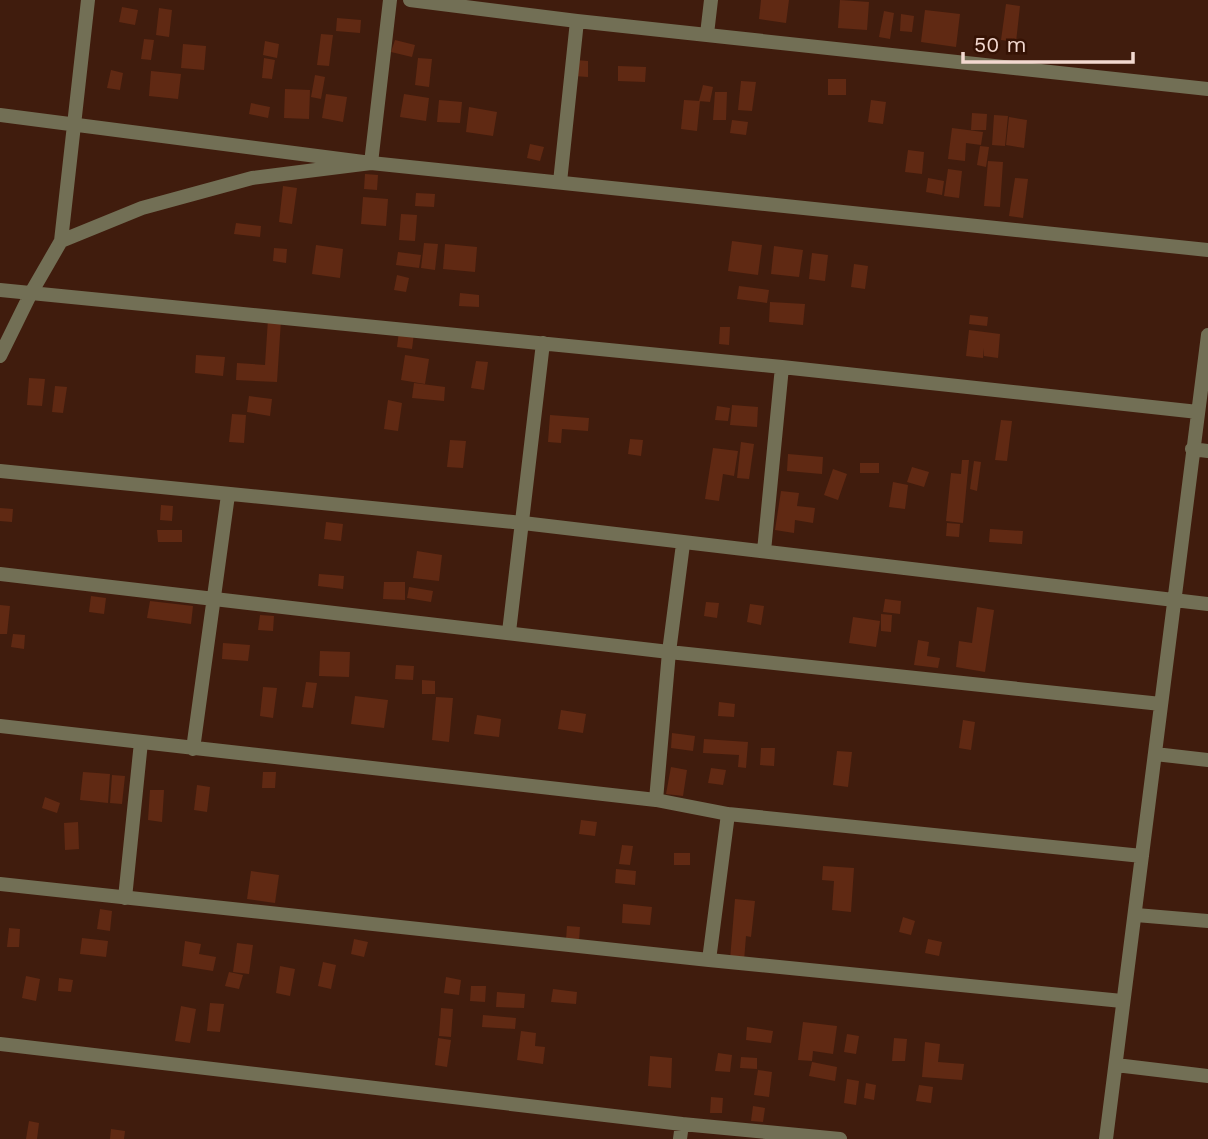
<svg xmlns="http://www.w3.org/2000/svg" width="1208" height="1139" font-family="'Work Sans',sans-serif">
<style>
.building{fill:#602913}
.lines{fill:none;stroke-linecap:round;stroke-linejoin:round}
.street{stroke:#726f55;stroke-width:14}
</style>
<rect width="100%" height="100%" fill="#401c0d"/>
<path class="building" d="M761,0H789L786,23L759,19Z
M840,0L869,2L867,30L838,28Z
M1006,4L1020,6L1016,42L1001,40Z
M122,7L138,10L135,25L119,22Z
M159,8L172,10L169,37L156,35Z
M925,10L960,14L956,47L921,42Z
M884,11L894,13L890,39L879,37Z
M901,14L914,16L912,32L900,31Z
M337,18L361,20L360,33L336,31Z
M321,34L333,35L329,66L317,65Z
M144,39L154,40L151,60L141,59Z
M395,40L415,45L412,57L391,52Z
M265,41L279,44L277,58L263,55Z
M183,44L206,46L204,70L181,68Z
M264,58L275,60L272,79L262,78Z
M418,58L432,59L429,87L415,85Z
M575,60L588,61V77L574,76Z
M618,66L646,67L645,82L618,81Z
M111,70L123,73L120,90L107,88Z
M151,71L181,74L178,99L149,96Z
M315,75L325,77L321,99L311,97Z
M828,79H846V95H828Z
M741,81L756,82L752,111L738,110Z
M703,85L713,87L710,102L699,101Z
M285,89L310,90L309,119L284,118Z
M715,92H727L726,120H713Z
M326,94L347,97L343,122L322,118Z
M404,94L429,98L426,121L400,117Z
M439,100L462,102L460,123L437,122Z
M684,100L700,101L697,131L681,129Z
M871,100L886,102L883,124L868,122Z
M251,103L270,107L268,118L249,114Z
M469,107L497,112L493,136L466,132Z
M972,113L987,114L986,130H971Z
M994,115L1008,116L1005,146L992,145Z
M1009,117L1027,120L1024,148L1006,145Z
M732,120L748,122L746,135L730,133Z
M952,128L983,132L981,145L966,143L965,161L948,159Z
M530,144L544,147L540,161L527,158Z
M980,146L989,147L986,167L977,165Z
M908,150L924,152L922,174L905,172Z
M988,161L1003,162L1000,207L984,206Z
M948,169L962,171L959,198L944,196Z
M365,174L378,175L377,190L364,189Z
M928,178L944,181L942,195L926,192Z
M1015,178L1028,179L1023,218L1009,216Z
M283,186L297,188L292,224L279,222Z
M416,193L435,194L434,207L415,206Z
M363,197L388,199L386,226L361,224Z
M401,214L417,215L415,241L399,240Z
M236,223L261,226L260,237L234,234Z
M732,241L762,245L758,275L728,271Z
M424,243L438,244L435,270L421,268Z
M445,244L477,247L475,272L443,269Z
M316,245L343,249L340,278L312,274Z
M774,246L803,250L799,277L771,274Z
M274,248L287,249L286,263L273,261Z
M398,252L421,255L419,268L396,265Z
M812,253L828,255L825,281L809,279Z
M854,264L868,266L865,289L851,287Z
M397,275L409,278L406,292L394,290Z
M739,286L769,290L767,303L737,299Z
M460,293L479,295V307L459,306Z
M770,302L805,304L803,325L769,322Z
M970,315L988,317L987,326L969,324Z
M268,319L281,320L277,382L236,380L237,363L265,365Z
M720,327H730L729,345L719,344Z
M969,330L1000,334L998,358L984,356V348L983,358L966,356Z
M399,331L414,333L412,349L397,347Z
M196,355L225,357L223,376L195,373Z
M405,355L429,359L425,384L401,380Z
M476,361L488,362L484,390L471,388Z
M29,378L45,379L42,406L27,405Z
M414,383L445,387L444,401L412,398Z
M55,386L67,387L63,413L52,412Z
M249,396L272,399L270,416L247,412Z
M388,400L402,403L398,431L384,429Z
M732,405L758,407L757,427L730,425Z
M717,406L730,408L728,421L715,420Z
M232,414L246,415L244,443L229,442Z
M550,415L589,418L588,431L562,429L561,443L548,442Z
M1001,420L1012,421L1007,461L995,460Z
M630,439L643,440L641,456L628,454Z
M450,440L466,441L463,468L447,467Z
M741,442L754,444L749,479L737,478Z
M713,448L738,451L734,476L723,474L719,501L705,499Z
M788,454L823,457L822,474L787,471Z
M962,460H969L963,523L946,521L951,473L961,474Z
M974,461L981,462L977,491L970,489Z
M860,463H879V473H860Z
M912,467L929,472L924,487L907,482Z
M833,469L847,474L838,500L824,495Z
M893,482L908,485L905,509L889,507Z
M781,491L799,493L797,506L815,508L813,523L795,520L794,533L775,530Z
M161,505L173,506L172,521L160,520Z
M0,508L13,509L12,522L0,521Z
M326,522L343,524L341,541L324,539Z
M947,523L960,524L959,537L946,536Z
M990,529L1023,531L1022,544L989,542Z
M157,530H182V542H158Z
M417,551L442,555L439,581L413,578Z
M319,574L344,576L343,589L318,586Z
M384,582H405V600L383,599Z
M409,587L433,591L431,602L407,598Z
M91,596L106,598L104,614L89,612Z
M885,599L901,601L900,614L883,612Z
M150,601L193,606L191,624L147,618Z
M706,602L719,603L717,618L704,616Z
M750,604L764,606L761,625L747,622Z
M0,605L10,606L7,634H0Z
M977,607L994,610L985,672L956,667L959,641L972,643Z
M881,614L892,615L891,632L881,631Z
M260,615L274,616L273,631L258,630Z
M853,617L880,621L876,647L849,643Z
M13,634L25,635L24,649L11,647Z
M918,640L929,642L927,656L940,658L938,668L914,665Z
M223,643L250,645L248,661L222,659Z
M320,651L350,652L349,677L319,676Z
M396,665L414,666L413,680L395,679Z
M422,680L435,681V694H422Z
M306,682L317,683L313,708L302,707Z
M263,687L277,688L273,718L260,716Z
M355,696L388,700L384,728L351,724Z
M436,697L453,698L449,742L432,740Z
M719,702L735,704L734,717L718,716Z
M561,710L586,714L583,733L558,729Z
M477,715L501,719L499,737L474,734Z
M963,720L975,722L971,750L959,748Z
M672,733L695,736L693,751L671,748Z
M704,739L748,742L746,768L738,767L739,755L703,753Z
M761,748H775L774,766L760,765Z
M837,751L852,752L848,787L833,785Z
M671,767L687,770L683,796L666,794Z
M711,768L726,770L723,785L708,783Z
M83,772L110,774L108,803L80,800Z
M263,772H276L275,788H262Z
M112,775L125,776L122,804L110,803Z
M197,785L210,787L207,812L194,810Z
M150,790H164L162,822L148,820Z
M45,797L60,803L57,813L42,808Z
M581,820L597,822L595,836L579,834Z
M78,822L79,849L65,850L64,823Z
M622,845L633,846L630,865L619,864Z
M674,853H690V865H674Z
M823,866L854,868L851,912L832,910L834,881L822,880Z
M616,869L636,871L635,885L615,883Z
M251,871L279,875L275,903L247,899Z
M735,899L755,901L751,937L746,936L744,961L730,960Z
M623,904L652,907L650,925L622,923Z
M100,909L112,911L110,931L97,929Z
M903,917L915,921L911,935L899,932Z
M567,926L580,927L579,941L566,940Z
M9,928L20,929L19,947H7Z
M82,938L108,941L106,957L80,954Z
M354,939L368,942L364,957L351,954Z
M928,939L942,942L939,956L925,953Z
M185,941L201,944L199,954L216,957L213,971L182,966Z
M237,943L253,945L249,974L233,972Z
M323,962L336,965L331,989L318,986Z
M280,966L295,969L290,996L276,993Z
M229,972L243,975L239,989L225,986Z
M26,976L40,979L36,1001L22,998Z
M446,977L461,980L459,995L444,993Z
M59,978L73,980L71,992L58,991Z
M471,986H486L485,1002L470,1001Z
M553,989L577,992L576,1004L551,1002Z
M497,992L525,994L524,1008L496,1007Z
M210,1003L224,1004L220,1032L207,1031Z
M181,1006L196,1009L190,1043L175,1041Z
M441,1008L453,1009L451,1037L439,1036Z
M483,1015L516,1018L515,1029L482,1027Z
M803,1022L837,1026L833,1054L813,1051L812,1061L798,1060Z
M747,1027L773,1031L771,1043L746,1040Z
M521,1031L536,1033L535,1046L545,1047L543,1064L517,1060Z
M847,1034L859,1036L856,1054L844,1052Z
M438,1038L451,1040L447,1067L435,1065Z
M894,1038L907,1039L905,1061H892Z
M925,1042L940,1044L938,1062L964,1064L962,1080L922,1077Z
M718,1053L732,1055L730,1072L715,1071Z
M650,1056L672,1058L671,1088L648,1086Z
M741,1057L757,1058V1069L740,1068Z
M812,1062L837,1067L835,1081L809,1076Z
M758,1070L772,1072L769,1097L754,1095Z
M847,1079L859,1081L856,1105L844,1103Z
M866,1083L876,1085L874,1100L864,1098Z
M919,1085L933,1087L931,1103L916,1101Z
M711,1097L723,1098L722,1113H710Z
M753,1106L765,1108L763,1122L751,1121Z
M29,1121L39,1123L37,1139H26Z
M111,1129L125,1131L124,1139H110Z"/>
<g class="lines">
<path class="street" d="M410,0L577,21L1208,89
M707,34L711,0
M0,115L371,163L1208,250
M560,182L577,21
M61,241L142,208L252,178L371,163L390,0
M0,290L782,367L1198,412
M0,356L31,293L61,241L88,0
M1192,449L1208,451
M0,471L523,523L1208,604
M764,551L782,367
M0,574L669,652L1161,704
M509,632L543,343
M0,726L656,800L728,814L1142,856
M193,749L228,495
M1155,754L1208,760
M656,800L669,652L683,544
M0,884L709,960L1122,1001
M125,898L141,742
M1136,915L1208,921
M709,960L728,814
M0,1044L682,1124L840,1139
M1116,1065L1208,1076
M680,1139L682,1124
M1106,1139L1208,335"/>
</g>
<path d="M963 52v10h170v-10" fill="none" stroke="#f2d9d0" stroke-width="3.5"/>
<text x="974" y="52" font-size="21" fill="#f2d9d0" stroke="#351204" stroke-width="5" paint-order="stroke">50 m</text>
</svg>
